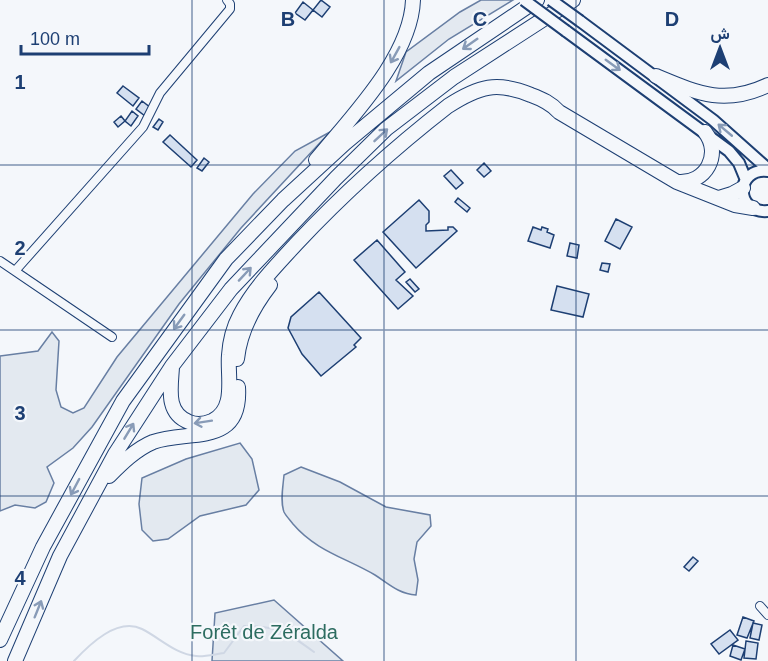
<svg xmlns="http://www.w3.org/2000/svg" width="768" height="661" font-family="Arial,Vazirmatn,sans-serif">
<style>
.green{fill:#e3e9f0;stroke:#687fa3;stroke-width:1.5}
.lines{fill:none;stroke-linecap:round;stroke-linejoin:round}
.stream{stroke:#cfd7e4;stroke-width:2}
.building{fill:#d5e0f0;stroke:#1d3f73;stroke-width:1.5}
.street-casing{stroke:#1d3f73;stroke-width:10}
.secondary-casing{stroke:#1d3f73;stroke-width:14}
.highway-casing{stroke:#1d3f73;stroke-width:16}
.street{stroke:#f4f7fb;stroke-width:8}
.secondary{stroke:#f4f7fb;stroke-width:10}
.highway{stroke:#f4f7fb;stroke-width:14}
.secondary-bridge-casing{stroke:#1d3f73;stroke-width:14;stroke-linecap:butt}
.secondary-bridge{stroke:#f4f7fb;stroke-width:10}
.oneway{stroke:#889bb7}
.grid{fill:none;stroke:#1d3f73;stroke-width:1.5;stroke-opacity:0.55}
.labels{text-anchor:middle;stroke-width:4.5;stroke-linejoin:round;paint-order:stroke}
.park-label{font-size:20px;fill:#2c6c60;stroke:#f4f7fb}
.grid-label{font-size:20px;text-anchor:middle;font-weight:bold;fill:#1d3f73;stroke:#f4f7fb;stroke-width:4.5;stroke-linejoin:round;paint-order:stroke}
</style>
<rect width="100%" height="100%" fill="#f4f7fb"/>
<path class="green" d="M481,0H513L449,39L396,81L406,52L460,12Z
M330,132L241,228L179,304L92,427L73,448L47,467L54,483L46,502L35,508L15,505L0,511V356L38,351L52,332L59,341L56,390L61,407L73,413L84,408L117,357L253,194L295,151Z
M240,443L252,459L259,490L246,505L200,516L168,539L153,541L142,530L139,504L142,478L186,459Z
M301,467L340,482L386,507L430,515L431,526L417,542L414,559L418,580L416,595C399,594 389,584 375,575C346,558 316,551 293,524C290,520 286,516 284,512C280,501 283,487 284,475Z
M274,600L343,661H212L215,613Z"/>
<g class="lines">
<path class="stream" d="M74,661C89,645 117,617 142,629C160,638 175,654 196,656C205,657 215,654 224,653L244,626C278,626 287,632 314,652"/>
</g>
<path class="building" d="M321,0L330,7L322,17L313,10Z
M303,2L313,10L305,20L295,13Z
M123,86L139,98L133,106L117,93Z
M142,101L151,108L145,116L136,109Z
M132,111L138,116L131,126L125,121Z
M121,116L125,121L118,127L114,122Z
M159,119L163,122L158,130L153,127Z
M170,135L197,160L191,167L163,142Z
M204,158L209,162L202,171L197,168Z
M484,163L491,171L484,177L477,170Z
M451,170L463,183L456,189L444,176Z
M458,198L470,208L467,212L455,202Z
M419,200L429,211V222L426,225V231L448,230V227H453L457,231L416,268L383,232Z
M616,219L632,227L620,249L605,241Z
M533,227L541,230L542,227L548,229L547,232L554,235L550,248L528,241Z
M377,240L405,272L396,280L413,296L398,309L354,260Z
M570,243L579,245L577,258L567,256Z
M602,263L610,264L608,272L600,270Z
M410,279L419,289L415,292L406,282Z
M557,286L589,294L583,317L551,310Z
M319,292L361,338L354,345L356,347L321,376L302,354L288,328L291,317Z
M693,557L698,561L689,571L684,567Z
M743,617L754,621L747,638L737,635Z
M753,623L762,625L759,640L750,638Z
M730,630L738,640L719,654L711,644Z
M746,641L758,643L756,659L744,658Z
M733,645L745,649L741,660L730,656Z"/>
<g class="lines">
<defs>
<path id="street" d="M0,261L112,337
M15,271L143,127L160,93L230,9V4L227,0
M760,606L768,615"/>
<path id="secondary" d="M580,21L713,120L768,169
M566,31L729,151L739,163L746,180
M768,171C735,167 734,214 768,211"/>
<path id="highway" d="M656,76C697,93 724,106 768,85
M316,160C351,117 411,57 413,0
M678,182C706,184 722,154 705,132
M719,198L732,194L743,188
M237,359C240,331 253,307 270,285
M172,367C171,387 165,413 189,422C196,425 205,424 212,421C237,409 227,376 229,355C230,340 233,328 240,315C254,288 275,267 296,244C343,194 394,148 448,106C479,86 497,81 531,95C542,99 551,103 559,112L677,182L735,205L753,208
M109,476C121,464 136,449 153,442C188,429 242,448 238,387
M0,640L43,547L123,401L226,259L283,200L345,143L429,73L537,0
M15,661L60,556L115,454L172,366L231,289L336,178L386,129L454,77L573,0"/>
</defs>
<use href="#street" class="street-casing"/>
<use href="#secondary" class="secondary-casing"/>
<use href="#highway" class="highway-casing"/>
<use href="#street" class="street"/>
<use href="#secondary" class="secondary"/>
<use href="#highway" class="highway"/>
<defs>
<path id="secondary-bridge" d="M524,0L566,31
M551,0L580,21"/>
</defs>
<use href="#secondary-bridge" class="secondary-bridge-casing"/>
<use href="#secondary-bridge" class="secondary-bridge"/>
</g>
<defs><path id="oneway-shaft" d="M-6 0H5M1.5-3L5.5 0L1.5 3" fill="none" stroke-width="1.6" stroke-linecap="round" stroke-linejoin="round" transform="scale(1.5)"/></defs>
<g class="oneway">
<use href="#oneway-shaft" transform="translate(470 44) rotate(145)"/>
<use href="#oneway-shaft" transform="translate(395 55) rotate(119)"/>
<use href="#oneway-shaft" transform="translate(613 65) rotate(36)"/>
<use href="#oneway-shaft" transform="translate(725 130) rotate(-140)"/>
<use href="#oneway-shaft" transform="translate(381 135) rotate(-43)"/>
<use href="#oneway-shaft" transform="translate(245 274) rotate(-47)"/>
<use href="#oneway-shaft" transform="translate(179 322) rotate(126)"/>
<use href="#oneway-shaft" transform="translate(203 422) rotate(171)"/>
<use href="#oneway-shaft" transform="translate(129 431) rotate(-59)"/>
<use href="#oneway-shaft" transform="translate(75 487) rotate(118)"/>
<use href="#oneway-shaft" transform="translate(38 609) rotate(-68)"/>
</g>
<path class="grid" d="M192,0V661M384,0V661M576,0V661M0,165H768M0,330H768M0,496H768"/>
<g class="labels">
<g class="park-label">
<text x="264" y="639">Forêt de Zéralda</text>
</g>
</g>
<g class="grid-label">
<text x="288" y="26">B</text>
<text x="480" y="26">C</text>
<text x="672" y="26">D</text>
<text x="20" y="89">1</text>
<text x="20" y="255">2</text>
<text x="20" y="420">3</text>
<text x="20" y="585">4</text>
</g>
<g transform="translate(720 48)" stroke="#f4f7fb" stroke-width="4.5" paint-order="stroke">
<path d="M0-4.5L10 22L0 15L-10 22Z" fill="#1d3f73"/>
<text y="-9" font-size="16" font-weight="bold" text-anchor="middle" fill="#1d3f73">ش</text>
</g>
<path d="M21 45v9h128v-9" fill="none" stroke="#1d3f73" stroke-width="3"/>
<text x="30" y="45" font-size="18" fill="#1d3f73" stroke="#f4f7fb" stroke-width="4.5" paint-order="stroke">100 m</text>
</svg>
